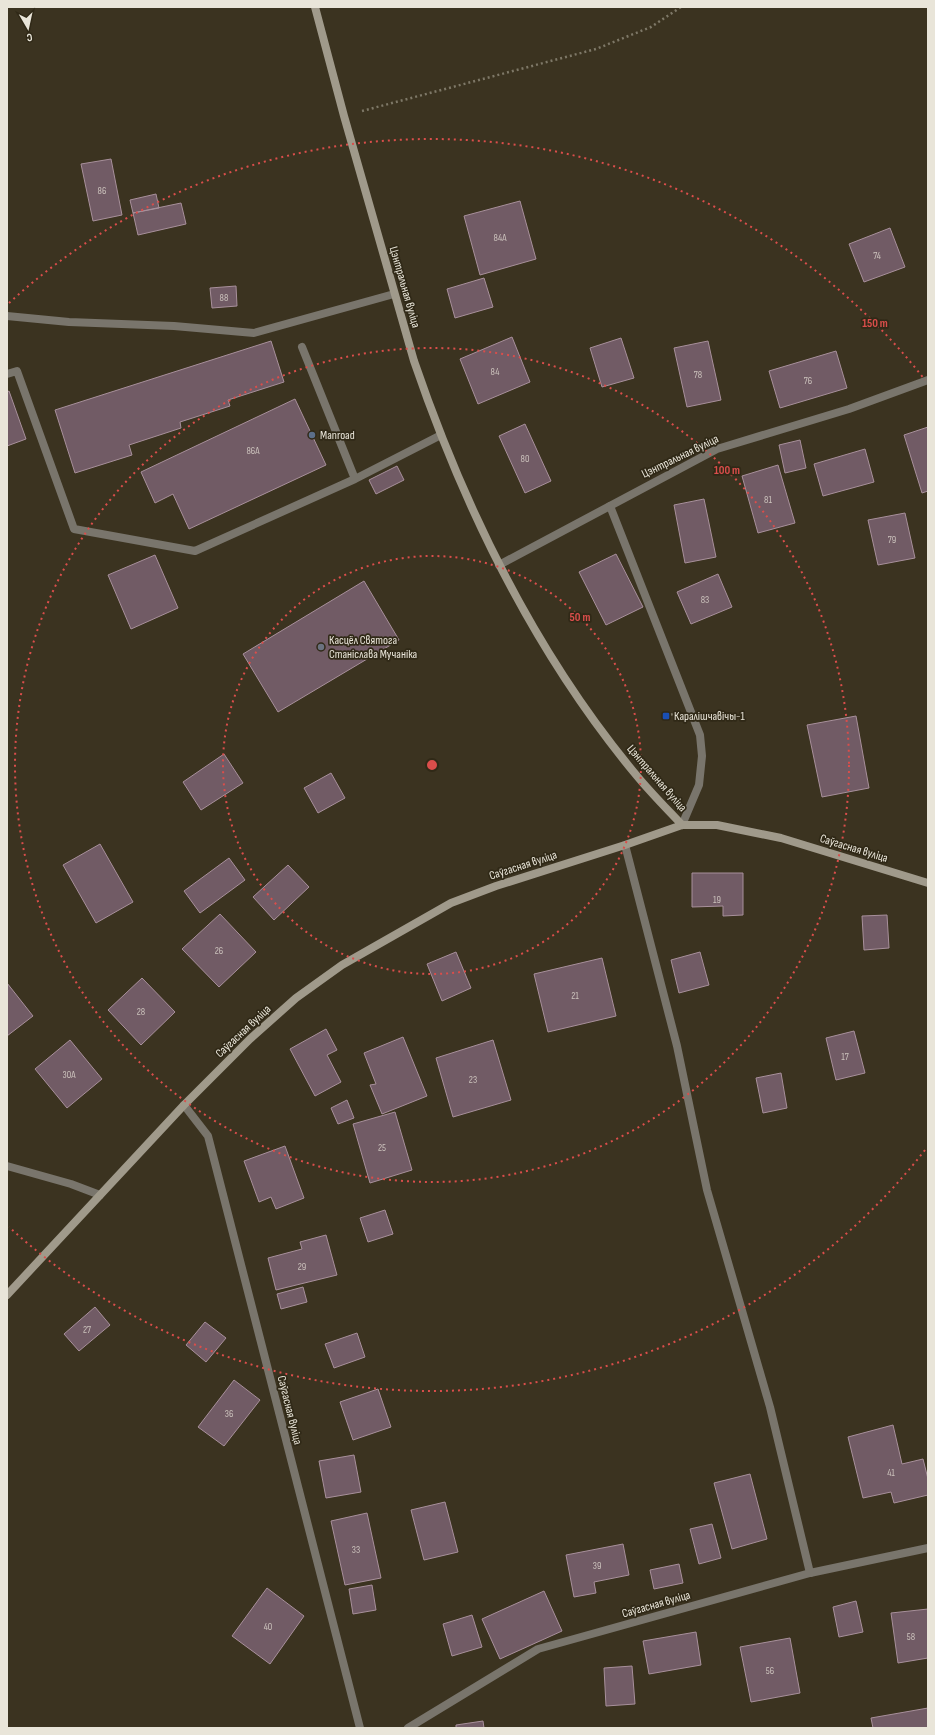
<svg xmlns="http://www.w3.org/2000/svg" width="935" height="1735" font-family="'Sofia Sans Condensed',sans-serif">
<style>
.building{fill:#715b65;stroke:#a8909b}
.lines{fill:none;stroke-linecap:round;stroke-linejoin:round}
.path{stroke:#7e7867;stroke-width:2.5;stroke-dasharray:2 3;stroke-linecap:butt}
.lane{stroke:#79756c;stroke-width:8}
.street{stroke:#79756c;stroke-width:8}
.secondary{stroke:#a09a8b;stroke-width:8}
.ring{fill:none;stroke:#da4e4b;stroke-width:2;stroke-dasharray:2 4}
.service-dot{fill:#5c6f8a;stroke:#302917;stroke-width:1.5}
.worship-dot{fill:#6b7280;stroke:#302917;stroke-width:1.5}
.transit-dot{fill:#1a4fb4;stroke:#302917;stroke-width:1.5}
.labels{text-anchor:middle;stroke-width:3.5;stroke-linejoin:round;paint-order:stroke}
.number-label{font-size:10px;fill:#cbc2bc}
.street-label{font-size:12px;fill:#e9e5d9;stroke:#302917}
.poi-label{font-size:12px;fill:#e9e5d9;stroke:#302917;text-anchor:start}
.centre{fill:#da4e4b;stroke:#302917;stroke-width:2}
.ring-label{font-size:12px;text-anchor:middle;font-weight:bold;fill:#da4e4b;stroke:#302917;stroke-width:3.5;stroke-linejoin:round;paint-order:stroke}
</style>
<rect width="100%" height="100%" fill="#3b3320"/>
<path class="building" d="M111,159L122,215L93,221L81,164Z
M156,194L159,208L133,213L130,200Z
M520,201L536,259L480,275L464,216Z
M181,203L186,224L138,235L133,213Z
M890,228L905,267L864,282L849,244Z
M484,278L493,307L455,318L447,289Z
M236,286L237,306L212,308L210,288Z
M512,337L530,382L478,404L460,359Z
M621,338L634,378L602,387L590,348Z
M271,341L284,382L228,400L230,406L180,422L181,428L129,445L132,455L75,473L55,410Z
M708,341L721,400L687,407L674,348Z
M836,351L847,388L780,408L769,371Z
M9,391L26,439L7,446V392Z
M295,399L326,465L189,529L173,494L155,503L141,472Z
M525,424L551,481L525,493L499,436Z
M928,427V491L922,493L904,435Z
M800,440L806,468L785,473L779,445Z
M865,449L874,482L823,496L814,464Z
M778,465L795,523L758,533L742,476Z
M397,466L404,480L376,494L369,480Z
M704,499L716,557L685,563L674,505Z
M905,513L915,558L878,565L868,520Z
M616,554L643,607L606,625L579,572Z
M155,555L178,608L131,629L108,575Z
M718,574L732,607L691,624L677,592Z
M364,581L399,640L278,712L243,654Z
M856,716L869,788L822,797L807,725Z
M224,754L243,783L201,810L183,782Z
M331,773L345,798L318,813L304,788Z
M100,844L133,902L96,923L63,865Z
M229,858L245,880L200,913L184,891Z
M288,865L309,887L274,920L253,897Z
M692,873H743V915L723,916V906L692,907Z
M220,914L256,952L219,987L182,949Z
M887,915L889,948L864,950L862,916Z
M456,952L471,988L442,1001L427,964Z
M700,952L709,985L679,993L671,960Z
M602,958L616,1016L548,1032L534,974Z
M142,978L175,1012L141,1045L108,1010Z
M7,983L33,1016L7,1036Z
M326,1029L337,1050L327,1055L341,1082L315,1096L290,1049Z
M854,1031L865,1073L836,1080L826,1038Z
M403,1037L427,1096L382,1114L370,1085L376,1084L364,1053Z
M70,1040L102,1079L67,1108L35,1069Z
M493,1040L511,1100L453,1117L436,1058Z
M781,1073L787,1108L763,1113L756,1078Z
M347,1100L354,1118L338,1124L331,1108Z
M395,1112L412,1170L370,1183L353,1124Z
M285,1146L304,1198L276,1209L271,1197L259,1202L244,1161Z
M385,1210L393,1234L368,1242L360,1218Z
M326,1235L337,1275L276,1290L268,1258L302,1249L300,1242Z
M303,1287L307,1302L281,1309L277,1294Z
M95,1307L110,1325L79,1351L64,1334Z
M205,1322L226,1338L206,1362L186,1345Z
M357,1333L365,1357L334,1368L325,1344Z
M234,1380L260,1400L224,1446L198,1427Z
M378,1389L391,1427L353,1440L340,1402Z
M893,1425L902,1464L923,1459L928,1479V1495L894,1503L891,1492L863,1498L848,1437Z
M354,1455L361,1492L326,1498L319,1461Z
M750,1474L767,1539L732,1549L714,1483Z
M445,1502L458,1552L424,1560L411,1510Z
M367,1513L381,1578L345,1585L331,1521Z
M712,1524L721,1558L699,1564L690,1529Z
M623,1544L629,1575L594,1582L596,1593L574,1597L566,1555Z
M679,1564L683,1583L654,1589L650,1570Z
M372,1585L376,1610L353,1614L349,1589Z
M267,1588L304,1616L270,1664L232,1636Z
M544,1591L562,1631L500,1659L482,1619Z
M856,1601L863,1632L839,1637L833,1607Z
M928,1609V1658L898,1663L891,1613Z
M472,1615L482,1647L452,1656L443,1624Z
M696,1632L701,1665L649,1674L643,1641Z
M790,1638L800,1693L751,1702L740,1647Z
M632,1666L635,1704L606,1706L604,1668Z
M928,1708V1728H873L871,1718Z
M483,1721L484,1728H456V1725Z"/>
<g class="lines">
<path class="path" d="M362,111L596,49L651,27L681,7
M666,716L673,714"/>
<path class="lane" d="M7,316L69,322L174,326L254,333L394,294
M302,347L355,479
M7,374L17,371L74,529L195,551L355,479L441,435
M610,506L700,735L702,756L699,785L682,825
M625,845L677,1046L707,1190L770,1407L810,1573"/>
<path class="street" d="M499,565L717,449L849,409L928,380
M184,1105L208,1136L360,1728
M7,1166L71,1184L100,1195
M408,1728L538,1649L810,1573L928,1548"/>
<path class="secondary" d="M315,7L344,116L414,361C465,510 536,655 637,776C651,793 667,809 682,825
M7,1295L184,1105L250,1039L296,998L342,965L451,903L496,886L625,845L682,825H717L781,838L928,883"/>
</g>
<g class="ring">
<circle cx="432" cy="765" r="209"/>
<circle cx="432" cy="765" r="417"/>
<path d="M925 1150A626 626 0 0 1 9 1227M9 303A626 626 0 0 1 925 380"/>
</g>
<circle class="service-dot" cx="312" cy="435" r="4"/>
<circle class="worship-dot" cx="321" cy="647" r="4"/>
<rect class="transit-dot" x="662" y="712" width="8" height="8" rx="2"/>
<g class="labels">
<g class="number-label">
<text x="102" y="194">86</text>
<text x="500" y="241">84А</text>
<text x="877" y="259">74</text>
<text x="224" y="301">88</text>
<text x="495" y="375">84</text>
<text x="698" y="378">78</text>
<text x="808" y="384">76</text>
<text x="253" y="454">86А</text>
<text x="525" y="462">80</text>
<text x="768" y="503">81</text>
<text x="892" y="543">79</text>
<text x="705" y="603">83</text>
<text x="717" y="903">19</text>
<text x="219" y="954">26</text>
<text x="575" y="999">21</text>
<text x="141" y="1015">28</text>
<text x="845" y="1060">17</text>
<text x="69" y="1078">30А</text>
<text x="473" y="1083">23</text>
<text x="382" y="1151">25</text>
<text x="302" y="1270">29</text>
<text x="87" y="1333">27</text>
<text x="229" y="1417">36</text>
<text x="891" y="1476">41</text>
<text x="356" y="1553">33</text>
<text x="597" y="1569">39</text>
<text x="268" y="1630">40</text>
<text x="911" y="1640">58</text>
<text x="770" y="1674">56</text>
</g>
<g class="street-label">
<text transform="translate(405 287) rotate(74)" y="4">Цэнтральная вуліца</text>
<text transform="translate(680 456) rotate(-26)" y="4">Цэнтральная вуліца</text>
<text transform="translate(657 778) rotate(49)" y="4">Цэнтральная вуліца</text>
<text transform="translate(854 848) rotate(17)" y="4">Саўгасная вуліца</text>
<text transform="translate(523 865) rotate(-18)" y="4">Саўгасная вуліца</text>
<text transform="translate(243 1031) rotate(-43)" y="4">Саўгасная вуліца</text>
<text transform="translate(290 1410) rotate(76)" y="4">Саўгасная вуліца</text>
<text transform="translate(656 1604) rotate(-16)" y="4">Саўгасная вуліца</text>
</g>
<g class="poi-label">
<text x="320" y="439">Manroad</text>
<text x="329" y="644">Касцёл Святога<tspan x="329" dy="14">Станіслава Мучаніка</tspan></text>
<text x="674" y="720">Каралішчавічы-1</text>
</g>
</g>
<circle cx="432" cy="765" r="6" class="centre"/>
<g class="ring-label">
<text x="875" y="327">150 m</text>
<text x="727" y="474">100 m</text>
<text x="580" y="621">50 m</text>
</g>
<rect width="935" height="1735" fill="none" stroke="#e9e5d9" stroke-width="16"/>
<g transform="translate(28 28) rotate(171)" stroke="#302917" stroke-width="3" paint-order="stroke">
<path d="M0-3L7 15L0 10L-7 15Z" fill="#e9e5d9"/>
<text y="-6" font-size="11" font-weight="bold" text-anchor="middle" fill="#e9e5d9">С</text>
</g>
</svg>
